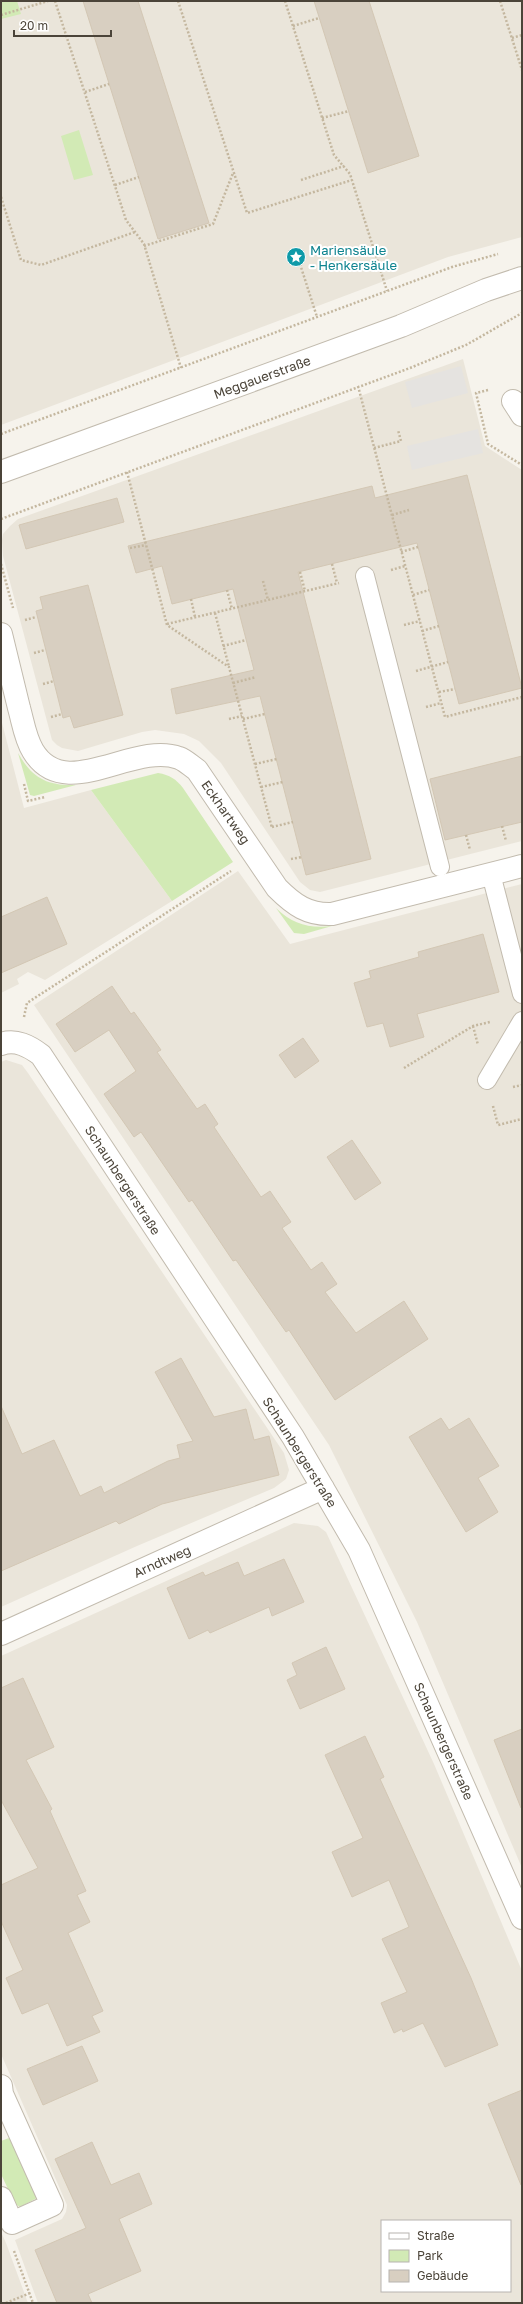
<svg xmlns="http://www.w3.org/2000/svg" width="523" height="2304" font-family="'Golos Text',sans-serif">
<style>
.residential{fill:#eae5da;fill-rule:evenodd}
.green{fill:#d2eab5}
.parking{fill:#e5e3e0}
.building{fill:#d8cfc1;stroke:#d3c7b4}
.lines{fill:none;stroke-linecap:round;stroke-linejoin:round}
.service-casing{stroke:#c2bbae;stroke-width:20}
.minor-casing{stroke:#c2bbae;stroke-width:24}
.path{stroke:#c4b79f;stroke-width:2.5;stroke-dasharray:2 2;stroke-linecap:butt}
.service{stroke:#fff;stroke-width:18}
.minor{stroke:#fff;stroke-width:22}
.labels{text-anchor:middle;stroke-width:4;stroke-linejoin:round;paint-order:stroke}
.culture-label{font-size:13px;fill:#0d838f;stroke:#fff;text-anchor:start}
.street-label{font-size:13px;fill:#4b4439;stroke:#fff}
</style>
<rect width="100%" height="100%" fill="#f6f3ec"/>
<path class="residential" d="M1,1H522V237L448,257L1,425Z
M463,359L485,446L522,470V841L320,892L310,890L300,882L221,763L199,741L184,734L155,730L142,732L78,751L62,748L57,745L52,740L3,556L2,540L3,534L10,526L18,519Z
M1,719L24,808L91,790L172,901L45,980L28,972L17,979L19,984L1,993Z
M238,871L290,944L522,884V1868L417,1622L329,1445L34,1005Z
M6,1060L22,1065L28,1073L284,1453L289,1470L286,1479L274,1488L137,1546L1,1607V1062Z
M294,1523L318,1526L326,1532L434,1764L522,1971V2303H38L15,2240L62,2219L66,2212L67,2205L1,2054V1656ZM382,2221H510V2291H382Z
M1,2232L6,2243L28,2303H1Z"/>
<path class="green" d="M1,1H17L21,14L1,19Z
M79,130L93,175L74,180L61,136Z
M18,753C32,778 47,786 76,785L34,796L30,795Z
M158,773C170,775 176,779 183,788L233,862L172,901L91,790Z
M276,908C292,924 310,929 332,926L304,934L294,933Z
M9,2138L12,2140L37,2198L20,2207L15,2204L1,2174V2141Z"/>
<path class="parking" d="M461,366L468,393L412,408L405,382Z
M478,429L483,453L412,470L407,446Z"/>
<path class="building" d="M83,1H138L209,223L158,239Z
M314,1H369L419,156L368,173Z
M467,475L522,688L459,704L417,543L298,572L371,859L306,875L260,696L176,714L171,689L254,670L233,589L172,604L162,566L136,573L128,546L372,486L375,498Z
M117,498L124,522L26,549L19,525Z
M88,585L123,715L74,728L70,716L63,718L36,611L43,609L40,597Z
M522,756V822L445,840L430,779Z
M47,897L67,944L1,973V917Z
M483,934L499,992L417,1014L424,1037L390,1047L383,1023L367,1027L354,983L371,978L369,971L419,957L418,952Z
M112,986L131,1014L134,1012L161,1050L157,1052L197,1109L205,1104L218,1124L214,1127L261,1197L270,1191L291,1222L282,1228L311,1270L322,1262L337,1284L325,1292L356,1333L404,1301L428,1339L335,1400L289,1330L286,1332L236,1260L233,1261L192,1200L189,1202L141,1132L134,1137L104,1094L136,1071L109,1030L75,1052L56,1024Z
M303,1038L319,1061L295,1078L279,1055Z
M352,1140L381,1183L355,1200L327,1157Z
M181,1358L214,1417L246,1409L254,1440L269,1436L279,1475L162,1504L119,1524L116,1521L1,1571V1406L22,1454L54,1440L80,1496L101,1486L104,1493L168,1461L180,1458L177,1445L193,1441L155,1372Z
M441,1418L449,1430L469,1418L499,1466L478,1478L498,1512L466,1532L409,1437Z
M284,1559L304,1602L272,1616L269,1607L210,1633L208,1630L189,1639L167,1588L203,1572L205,1576L238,1562L244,1576Z
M326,1647L345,1689L300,1709L287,1680L297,1675L292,1663Z
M23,1678L54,1747L26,1760L52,1809L50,1811L86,1891L77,1895L90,1922L68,1933L103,2011L92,2016L100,2032L67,2046L48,2003L22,2014L6,1978L23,1970L1,1921V1885L38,1868L1,1800V1688Z
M522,1729V1808H521L494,1740Z
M365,1736L384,1777L380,1779L471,1978L498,2045L445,2067L423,2023L403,2032L402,2029L394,2033L381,2003L407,1992L382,1939L409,1927L389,1880L352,1897L332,1852L363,1838L325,1755Z
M82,2046L98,2081L43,2105L27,2069Z
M522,2090V2185H521L488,2104Z
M92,2142L111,2185L139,2173L152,2204L119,2219L141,2271L88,2294L92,2303H57L35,2250L86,2228L55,2159Z"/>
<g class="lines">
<defs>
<path id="service" d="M365,576L440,867
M491,874L522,994
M487,1080L522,1021"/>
<path id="minor" d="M513,401L522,415
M1,472L401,326L486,290L522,278
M1,634C7,659 13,683 19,708C23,722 25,738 33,751C65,804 133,741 179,758C185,760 191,766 197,770L277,888C294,905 308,915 332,914L522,866
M1,1044C16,1039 29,1046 41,1055L293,1437L359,1550L522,1918
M1,1634L323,1488
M1,2086L2,2094L52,2205L12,2223L1,2198"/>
</defs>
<use href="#service" class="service-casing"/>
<use href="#minor" class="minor-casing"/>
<path class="path" d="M55,1L126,220L144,244L181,368
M178,1L247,213L352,180
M285,1L334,155L350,174L387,291
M500,1L522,70
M1,15L48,1
M293,26L319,18
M512,38L522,35
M85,92L109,84
M322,118L349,111
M301,180L344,166
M115,185L139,177
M1,197L21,260L41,265L135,232
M144,246L213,224L233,173
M300,264L317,317
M358,386L445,717L522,697
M488,390L476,393L488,444L522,465
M1,434L452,267L498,254
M374,448L401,441L398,430
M127,472L167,625L229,667L272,828
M392,515L409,510
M1,519L410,368L466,345L522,313
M130,548L146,545
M401,552L418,547
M1,564L13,608
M332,564L337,583
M391,570L405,566
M300,572L305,591
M263,581L268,600
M227,590L232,609
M413,595L429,590
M191,599L195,617
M215,613L229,667
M25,620L36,617
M167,624L339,583
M404,625L420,621
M422,631L439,626
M223,646L246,640
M34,653L45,650
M416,671L448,662
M233,683L256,677
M43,684L54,681
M439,692L455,689
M426,707L441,703
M51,717L62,714
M229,719L242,716
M243,719L265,714
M255,764L277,759
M24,784L28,801L45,797
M261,787L283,782
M502,826L506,841
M272,827L293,822
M466,835L470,850
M291,859L302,857
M24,1017L27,1003L231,871
M473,1026L478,1045
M404,1068L473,1026L490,1022
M513,1087L522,1085
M493,1106L498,1125L522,1119
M14,2251L33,2303
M6,2303L30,2293"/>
<use href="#service" class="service"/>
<use href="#minor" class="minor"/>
</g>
<defs>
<symbol id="sight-disc" viewBox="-11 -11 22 22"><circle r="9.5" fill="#0f9aa8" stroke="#fff"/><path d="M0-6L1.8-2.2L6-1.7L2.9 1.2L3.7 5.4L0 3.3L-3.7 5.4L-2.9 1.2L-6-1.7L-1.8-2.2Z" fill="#fff"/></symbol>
</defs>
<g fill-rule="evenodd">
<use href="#sight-disc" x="285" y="246" width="22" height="22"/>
</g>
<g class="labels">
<g class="culture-label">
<text x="310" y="255">Mariensäule<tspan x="310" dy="15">- Henkersäule</tspan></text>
</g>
<g class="street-label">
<text transform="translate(262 377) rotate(-20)" y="5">Meggauerstraße</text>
<text transform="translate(226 812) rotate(55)" y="5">Eckhartweg</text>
<text transform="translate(123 1180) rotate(57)" y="5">Schaunbergerstraße</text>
<text transform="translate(300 1452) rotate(58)" y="5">Schaunbergerstraße</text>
<text transform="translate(162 1561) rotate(-24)" y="5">Arndtweg</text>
<text transform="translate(444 1741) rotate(66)" y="5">Schaunbergerstraße</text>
</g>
</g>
<rect width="523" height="2304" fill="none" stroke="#4b4439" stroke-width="4"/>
<rect x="381" y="2220" width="130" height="72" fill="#ffffff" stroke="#b7b4b0"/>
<rect x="389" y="2233" width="20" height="6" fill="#ffffff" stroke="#b7b4b0"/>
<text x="417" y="2240" font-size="12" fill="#4b4439">Straße</text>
<rect x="389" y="2250" width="20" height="12" fill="#d2eab5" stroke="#b7b4b0"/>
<text x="417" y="2260" font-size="12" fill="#4b4439">Park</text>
<rect x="389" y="2270" width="20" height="12" fill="#d8cfc1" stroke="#b7b4b0"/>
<text x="417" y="2280" font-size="12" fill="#4b4439">Gebäude</text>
<path d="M14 30v6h97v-6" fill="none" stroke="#4b4439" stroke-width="2"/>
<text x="20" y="30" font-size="12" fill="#4b4439" stroke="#ffffff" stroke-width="3" paint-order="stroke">20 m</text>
</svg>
